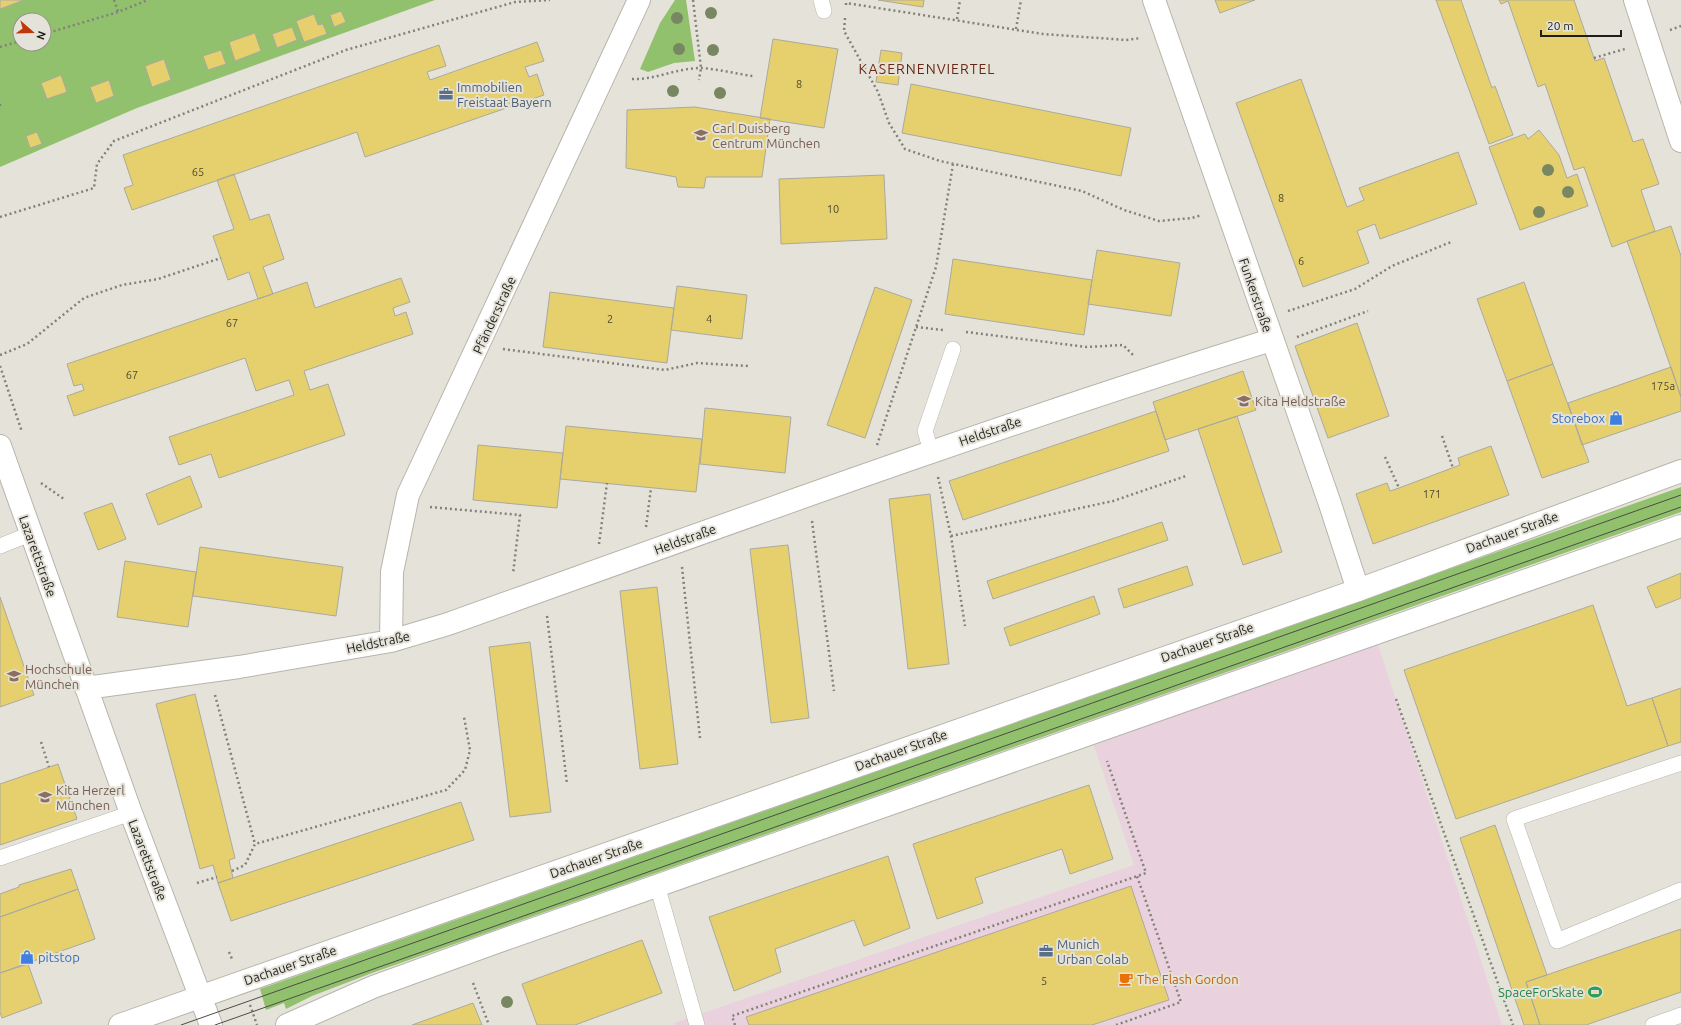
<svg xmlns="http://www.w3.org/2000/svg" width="1681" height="1025" font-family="Ubuntu,sans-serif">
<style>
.industrial{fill:#e9d2dd}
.green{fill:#92c16e;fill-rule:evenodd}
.building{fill:#e5d06d;stroke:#aba99f}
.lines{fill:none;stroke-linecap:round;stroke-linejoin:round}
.lane-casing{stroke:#b7b5ab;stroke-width:16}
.street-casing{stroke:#b7b5ab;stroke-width:24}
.secondary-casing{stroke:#b7b5ab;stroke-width:24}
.path{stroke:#82817a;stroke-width:2.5;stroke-dasharray:2 3;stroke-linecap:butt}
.lane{stroke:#fff;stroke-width:15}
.street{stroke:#fff;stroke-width:22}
.secondary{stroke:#fff;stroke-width:22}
.tram{stroke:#4c4b46;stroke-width:1}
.tree{fill:#788762}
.labels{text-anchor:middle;stroke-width:4;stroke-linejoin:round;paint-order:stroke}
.number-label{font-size:11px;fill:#504a2f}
.service-label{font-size:13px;fill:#4e5e75;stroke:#e5e3d9;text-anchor:start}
.education-label{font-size:13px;fill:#785e54;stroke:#e5e3d9;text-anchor:start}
.street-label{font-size:13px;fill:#1e1d1a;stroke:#e5e3d9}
.shop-label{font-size:13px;fill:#366cbe;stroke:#e5e3d9;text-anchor:end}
.food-label{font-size:13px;fill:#c56008;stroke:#e5e3d9;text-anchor:start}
.leisure-label{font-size:13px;fill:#27864d;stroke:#e5e3d9;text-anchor:end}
.neighbourhood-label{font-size:14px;letter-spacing:1px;fill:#682614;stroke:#e5e3d9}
</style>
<rect width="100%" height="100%" fill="#e5e3d9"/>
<path class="industrial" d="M1366,608L1502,1025H675L674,1023L1134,865L1081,707Z"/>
<path class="green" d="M0,0H435L137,108L0,167ZM20,20H44V44H20Z
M675,0H686L695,61L674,63L648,72L640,69L660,23Z
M1681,487V512L372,973L312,996L286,1009L284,1003L266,1010L260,989Z"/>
<path class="building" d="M0,0H24L0,9Z
M878,0H924L923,7Z
M1215,0H1255L1220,13Z
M1436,0H1461L1492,88L1495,86L1513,135L1489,144Z
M1499,0H1574L1595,61L1604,58L1633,142L1643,139L1659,184L1641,190L1655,231L1612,247L1584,167L1574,170L1545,84L1538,87L1508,1L1501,4Z
M341,11L346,22L334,27L330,15Z
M314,14L318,25L323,24L327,34L304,42L296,21Z
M292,27L297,40L277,48L272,34Z
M255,33L261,51L235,61L229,42Z
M773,39L838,49L824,128L760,118Z
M537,42L544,61L525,67L529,77L537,74L544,95L365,157L357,132L132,210L124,188L133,185L123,155L439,45L446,66L427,72L430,80Z
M221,50L226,64L208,70L203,56Z
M881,50L902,53L898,85L876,82Z
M164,59L171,80L152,87L145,66Z
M61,75L67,92L47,99L41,83Z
M1301,79L1347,207L1364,200L1359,188L1458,152L1477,204L1380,239L1375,224L1357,231L1369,263L1303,287L1236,103Z
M109,80L114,96L96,103L90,87Z
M911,84L1131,128L1121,176L902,133Z
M695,107L770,119L762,177H706L704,188L678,187L676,177L626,168L627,110Z
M1539,130L1559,155L1567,178L1577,174L1588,206L1520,230L1489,147L1525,134L1528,139Z
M37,132L42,144L30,148L26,136Z
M234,174L250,220L269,214L284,259L263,267L273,294L258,299L249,272L228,280L213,236L234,229L217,180Z
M884,175L887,239L781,244L779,179Z
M1671,226L1681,256V397L1627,241Z
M1097,250L1180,263L1171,316L1088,304Z
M953,259L1092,280L1084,335L945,314Z
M401,278L410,302L393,308L395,316L406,312L413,334L304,371L310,390L328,384L345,435L219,478L211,454L179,465L169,437L294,395L289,380L256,391L245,358L74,416L67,396L84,390L82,384L74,386L67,364L307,282L315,308Z
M1524,282L1553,364L1507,381L1477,299Z
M677,286L747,295L742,339L671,330Z
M875,287L912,300L865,438L827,425Z
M550,292L674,308L667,363L543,347Z
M1357,323L1389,416L1328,438L1295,346Z
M1553,364L1589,462L1542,478L1507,381Z
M1671,367L1681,397V411L1582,445L1568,403Z
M1243,371L1256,410L1165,440L1153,402Z
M705,408L791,417L785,473L700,464Z
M1156,411L1169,451L963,520L949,481Z
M1237,416L1282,552L1243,565L1198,429Z
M566,426L702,439L696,492L560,479Z
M478,445L563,453L557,508L473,500Z
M1491,446L1509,495L1373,544L1356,494L1387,483L1390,491L1399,488L1460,465L1458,458Z
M190,476L202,507L158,525L146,494Z
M930,494L949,664L908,669L889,499Z
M112,503L126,539L98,550L84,513Z
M1162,522L1168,540L993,599L987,581Z
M788,545L809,718L771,723L750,549Z
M200,547L343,567L336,616L193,596Z
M125,561L196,572L188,627L117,617Z
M1187,566L1193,585L1124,608L1118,589Z
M1681,573V598L1656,608L1647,587Z
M657,587L678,764L640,769L620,591Z
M1094,596L1100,614L1010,646L1004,628Z
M0,597L34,695L0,707Z
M1593,605L1627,706L1652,698L1668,746L1456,819L1404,670Z
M530,642L551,812L510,817L489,647Z
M1681,688V742L1668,746L1652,698Z
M195,694L235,858L229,860L233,878L218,883L213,865L200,869L156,704Z
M58,764L77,819L0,845V784Z
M1089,785L1113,859L1070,874L1062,849L975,878L983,903L937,919L913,844Z
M461,802L474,840L231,921L218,883Z
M1495,825L1547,975L1526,982L1540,1025H1524L1460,838Z
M888,856L910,928L864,946L854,920L775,949L781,972L734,991L709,917Z
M71,869L78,889L0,917V894L19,887V885Z
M1131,886L1169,1000L1092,1025H749L746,1017Z
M78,889L95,939L0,973V917Z
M1681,929V992L1586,1025H1540L1526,982Z
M642,940L662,993L575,1025H537L522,984Z
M28,964L42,1003L2,1018L0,1012V973Z
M473,1003L482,1025H412Z"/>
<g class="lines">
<defs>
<path id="lane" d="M821,0L824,11
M931,451L925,431L953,349
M0,546L30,534
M1681,763L1514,819L1557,941L1681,890
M0,858L131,813
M657,885L697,1025
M1653,1025L1681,1015"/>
<path id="street" d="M1154,0L1329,501L1358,590
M1635,0L1681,141
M0,446L131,813L211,1025
M391,641L392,572L408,495L639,0
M86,688L239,667L391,641L448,624C722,526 994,426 1271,340"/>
<path id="secondary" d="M120,1025L1358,590L1681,471
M287,1025L373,987L497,942L1681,526"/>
</defs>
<use href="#lane" class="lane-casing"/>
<use href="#street" class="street-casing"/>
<use href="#secondary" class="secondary-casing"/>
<path class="path" d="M114,0L118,12
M693,0L701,68L699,80
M846,5V3L1043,34L1126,40L1141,38
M845,18L844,31L878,92L889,123L905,149L940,161L1082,191L1124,210L1159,221L1192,218L1202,215
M957,19L960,0
M1016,29L1021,0
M1670,30L1681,26
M44,34L118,12L148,0
M0,47L20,41
M1594,58L1625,49
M632,79C655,80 677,68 701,68C718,69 737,74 753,76
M0,104L1,109
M0,217L94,188L97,164L114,141L346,50L515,2L550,0
M1288,311L1355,289L1392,266L1451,242
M916,327L943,330
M966,332L1087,347L1123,345L1135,357
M1297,337L1368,311
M503,349L665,370L697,363L748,366
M0,355L27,344L84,298L122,285L158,279L221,258
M0,366L22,432
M1442,436L1453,468
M877,445L936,267L953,164
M1385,457L1399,488
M938,477L951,536L965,626
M41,483L64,499
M430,507L520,515L513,574
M812,521L834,691
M646,527L651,488
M951,536L1113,501L1186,476
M599,544L607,483
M682,567L700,738
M547,616L567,784
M215,695L255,844
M1396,699L1513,1025
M41,742L49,767
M232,871L245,865L255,844L446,790L465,770L470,750L464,717
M197,883L217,877
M229,952L232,959
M473,983L489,1025
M250,1005L257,1025
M735,1025L732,1016L1146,873L1107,761
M1116,1025L1181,1002L1137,876"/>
<use href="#lane" class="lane"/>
<use href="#street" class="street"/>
<use href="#secondary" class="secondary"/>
<path class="tram" d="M181,1025L1681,495
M215,1025L1681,507"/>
</g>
<g class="tree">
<circle cx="711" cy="13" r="6"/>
<circle cx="677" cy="18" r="6"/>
<circle cx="679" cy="49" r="6"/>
<circle cx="713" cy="50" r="6"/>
<circle cx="673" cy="91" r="6"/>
<circle cx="720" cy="93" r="6"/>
<circle cx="1548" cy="170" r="6"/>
<circle cx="1568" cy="192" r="6"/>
<circle cx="1539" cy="212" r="6"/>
<circle cx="507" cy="1002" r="6"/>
</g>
<defs>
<symbol id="office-bare" viewBox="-9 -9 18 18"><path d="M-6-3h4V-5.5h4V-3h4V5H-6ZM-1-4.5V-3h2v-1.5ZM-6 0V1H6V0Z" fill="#5c6f8a" stroke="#e5e3d9" stroke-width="2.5" paint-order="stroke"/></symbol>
<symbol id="school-bare" viewBox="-9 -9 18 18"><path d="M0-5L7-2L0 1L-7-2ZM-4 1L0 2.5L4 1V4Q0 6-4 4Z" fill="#8d6e63" stroke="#e5e3d9" stroke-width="2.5" paint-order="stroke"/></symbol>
<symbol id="shop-bare" viewBox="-9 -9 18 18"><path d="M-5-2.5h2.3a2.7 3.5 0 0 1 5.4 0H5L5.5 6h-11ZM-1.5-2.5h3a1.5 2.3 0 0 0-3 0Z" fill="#3f7fe0" stroke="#e5e3d9" stroke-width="2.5" paint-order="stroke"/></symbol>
<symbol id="university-bare" viewBox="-9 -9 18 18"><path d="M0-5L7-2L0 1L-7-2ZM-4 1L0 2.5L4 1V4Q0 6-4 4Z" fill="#8d6e63" stroke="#e5e3d9" stroke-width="2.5" paint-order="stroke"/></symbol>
<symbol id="cafe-bare" viewBox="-9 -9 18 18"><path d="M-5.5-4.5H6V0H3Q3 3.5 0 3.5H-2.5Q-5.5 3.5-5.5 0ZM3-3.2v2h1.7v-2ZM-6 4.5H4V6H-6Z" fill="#e8710a" stroke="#e5e3d9" stroke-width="2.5" paint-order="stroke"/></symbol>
<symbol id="stadium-bare" viewBox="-9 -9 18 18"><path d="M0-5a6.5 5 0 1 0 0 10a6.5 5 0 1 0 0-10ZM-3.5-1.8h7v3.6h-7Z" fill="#2e9e5b" stroke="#e5e3d9" stroke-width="2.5" paint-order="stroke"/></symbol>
</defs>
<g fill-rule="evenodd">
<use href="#office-bare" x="436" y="84" width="20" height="20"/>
<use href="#school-bare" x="691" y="125" width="20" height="20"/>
<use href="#school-bare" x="1234" y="391" width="20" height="20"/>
<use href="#shop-bare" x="1606" y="408" width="20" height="20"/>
<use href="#university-bare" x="4" y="666" width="20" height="20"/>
<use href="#school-bare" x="35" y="787" width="20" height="20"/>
<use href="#office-bare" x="1036" y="941" width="20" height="20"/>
<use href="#shop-bare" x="17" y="947" width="20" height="20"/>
<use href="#cafe-bare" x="1116" y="969" width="20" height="20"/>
<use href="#stadium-bare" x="1585" y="982" width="20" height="20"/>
</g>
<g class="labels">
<g class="number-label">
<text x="799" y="88">8</text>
<text x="198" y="176">65</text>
<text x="1281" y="202">8</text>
<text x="833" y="213">10</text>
<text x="1301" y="265">6</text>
<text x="610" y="323">2</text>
<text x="709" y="323">4</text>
<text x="232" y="327">67</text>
<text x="132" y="379">67</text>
<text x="1663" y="390">175a</text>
<text x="1432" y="498">171</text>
<text x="1044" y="985">5</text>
</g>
<g class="service-label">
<text x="457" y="92">Immobilien<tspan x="457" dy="15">Freistaat Bayern</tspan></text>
<text x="1057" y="949">Munich<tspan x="1057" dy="15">Urban Colab</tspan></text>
</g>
<g class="education-label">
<text x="712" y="133">Carl Duisberg<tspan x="712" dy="15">Centrum München</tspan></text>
<text x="1255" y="406">Kita Heldstraße</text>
<text x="25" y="674">Hochschule<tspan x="25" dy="15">München</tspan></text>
<text x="56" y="795">Kita Herzerl<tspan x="56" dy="15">München</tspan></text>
</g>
<g class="street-label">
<text transform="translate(1256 295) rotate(71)" y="5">Funkerstraße</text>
<text transform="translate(494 315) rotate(-65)" y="5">Pfänderstraße</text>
<text transform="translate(990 431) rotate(-19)" y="5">Heldstraße</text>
<text transform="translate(1512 532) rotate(-20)" y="5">Dachauer Straße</text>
<text transform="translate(685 539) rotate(-20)" y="5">Heldstraße</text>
<text transform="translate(38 556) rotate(70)" y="5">Lazarettstraße</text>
<text transform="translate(378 642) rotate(-12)" y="5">Heldstraße</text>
<text transform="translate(1207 642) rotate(-19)" y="5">Dachauer Straße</text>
<text transform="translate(901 750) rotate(-20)" y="5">Dachauer Straße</text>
<text transform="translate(596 858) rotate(-19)" y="5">Dachauer Straße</text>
<text transform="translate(148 860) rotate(69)" y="5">Lazarettstraße</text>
<text transform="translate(290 965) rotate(-19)" y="5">Dachauer Straße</text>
</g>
<g class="shop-label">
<text x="1605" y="423">Storebox</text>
<text x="38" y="962" text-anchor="start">pitstop</text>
</g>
<g class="food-label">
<text x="1137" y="984">The Flash Gordon</text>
</g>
<g class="leisure-label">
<text x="1584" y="997">SpaceForSkate</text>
</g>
<g class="neighbourhood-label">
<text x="927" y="74">KASERNENVIERTEL</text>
</g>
</g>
<g transform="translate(32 32) rotate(110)"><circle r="19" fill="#e5e3d9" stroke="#95948d"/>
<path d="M0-3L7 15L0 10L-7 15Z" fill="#c0380a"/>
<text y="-6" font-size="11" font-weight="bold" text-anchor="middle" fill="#1e1d1a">N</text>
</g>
<path d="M1541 30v6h80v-6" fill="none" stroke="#1e1d1a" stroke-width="2"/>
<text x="1547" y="30" font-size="12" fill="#1e1d1a" stroke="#e5e3d9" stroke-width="3" paint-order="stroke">20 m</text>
</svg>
